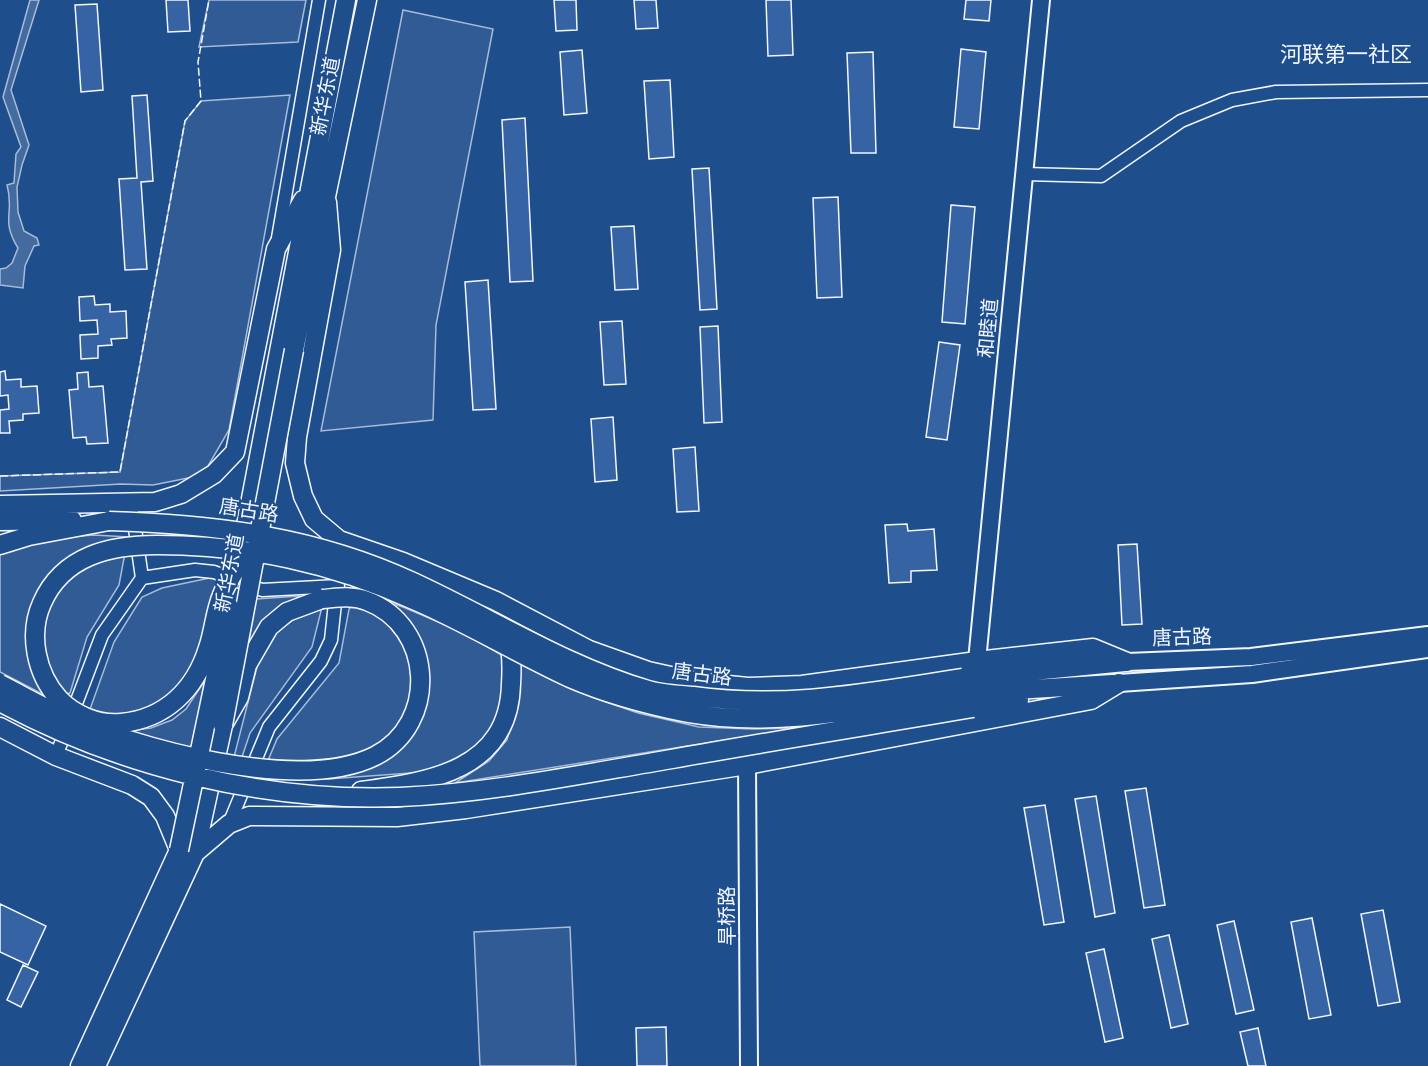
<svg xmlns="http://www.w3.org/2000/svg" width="1428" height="1066" font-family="'Exo 2','Noto Sans SC',sans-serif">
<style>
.built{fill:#305b95;stroke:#a8bbd7;stroke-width:1.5}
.water{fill:#446ba0;stroke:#a8bbd7;stroke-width:1.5}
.building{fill:#3563a3;stroke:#f2f6ff;stroke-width:1.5}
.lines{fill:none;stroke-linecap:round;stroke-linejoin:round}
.street-casing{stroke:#f2f6ff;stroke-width:15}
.secondary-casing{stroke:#f2f6ff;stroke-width:20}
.primary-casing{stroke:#f2f6ff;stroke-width:21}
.street{stroke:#1f4e8c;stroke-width:12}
.secondary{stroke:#1f4e8c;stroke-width:16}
.primary{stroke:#1f4e8c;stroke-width:18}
.primary-bridge-casing{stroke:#f2f6ff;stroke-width:21;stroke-linecap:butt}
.primary-bridge{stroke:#1f4e8c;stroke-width:18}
.fence{stroke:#f2f6ff;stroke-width:1.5;stroke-dasharray:8 3;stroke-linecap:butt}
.labels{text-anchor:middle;stroke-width:4.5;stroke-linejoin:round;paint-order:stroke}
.street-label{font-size:20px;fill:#f2f6ff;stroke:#1f4e8c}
.quarter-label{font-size:22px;fill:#f2f6ff;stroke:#1f4e8c}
</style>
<rect width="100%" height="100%" fill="#1f4e8c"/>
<path class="built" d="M209,0H306L298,42L199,47Z
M403,10L493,29L436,325L433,420L321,431Z
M290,95L229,430L208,466L193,477L153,485L121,484L0,491V476L120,472L185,121L201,101Z
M94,535L128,537L119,585L87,637L70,693L48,697L0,672V554L43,539Z
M219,576L203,645L187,678L162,702L130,717L89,712L114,642L142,597L162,588Z
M364,594L403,607L460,631L505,657L504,700L482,749L424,772L328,779L264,770L277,739L339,663L349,609Z
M300,596L275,610L263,621L248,646L256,599Z
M322,607L312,647L250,733L242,757H234L259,659L271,635L298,617Z
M520,664L595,698L638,713L699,727L753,729L801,728L455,783L489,761L507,740L520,692Z
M206,679L191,749L127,731L151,728L172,720L186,709Z
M570,927L576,1066H480L474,932Z"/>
<path class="water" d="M30,0H39L11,90L29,145L22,165L17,187L18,212L24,231L37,238L39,245L34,246L25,266L23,288L0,285V269L6,268L12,263L18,248C0,219 15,213 7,185L14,183L16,154L21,147L3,97Z"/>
<path class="building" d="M166,0H188L190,31L168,32Z
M554,0H576L577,30L556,31Z
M634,0H656L658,28L636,29Z
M766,0H791L793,55L768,56Z
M966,0H991L989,21L964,19Z
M97,4L103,90L81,92L75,5Z
M961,49L986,52L979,129L954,127Z
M582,50L587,113L564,115L560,52Z
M873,52L876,153H851L847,53Z
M670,80L674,157L649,159L644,81Z
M147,95L153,181L141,182L147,269L125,270L119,179L137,178L132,96Z
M525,118L533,281L510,282L502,120Z
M709,168L717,309L700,310L692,169Z
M838,197L842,297L817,298L813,198Z
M951,205L975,207L965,324L942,322Z
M634,226L638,289L615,290L611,227Z
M488,280L496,409L473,410L465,282Z
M94,296L95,305L110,304V312L126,311L127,338L111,339L112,345L98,346V358L81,359L80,335L98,334L97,320L80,321L79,297Z
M622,321L626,384L604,385L600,322Z
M718,326L722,422L704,423L700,327Z
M939,342L960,345L947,440L926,437Z
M5,371L6,380L21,379V387L37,386L39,413L23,414V420L9,421L10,433H0V410L9,409L8,395L0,396V372Z
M88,372L89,387L103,386L108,443L87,444L86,437L73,438L69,390L78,389L77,373Z
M613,417L617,480L595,482L591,419Z
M695,447L699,511L677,512L673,449Z
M907,524L908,531L934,529L937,570L911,571V582L889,583L885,525Z
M1137,544L1142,624L1122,625L1118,545Z
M1146,788L1165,905L1144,908L1125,791Z
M1096,796L1115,913L1095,917L1075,799Z
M1045,805L1064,922L1044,925L1024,808Z
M0,904L46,926L28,965L0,952Z
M1383,910L1400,1002L1378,1006L1361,914Z
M1312,918L1331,1015L1309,1019L1291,922Z
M1234,921L1254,1010L1236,1014L1217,925Z
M1169,935L1188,1024L1171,1028L1152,939Z
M1104,949L1123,1038L1105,1042L1086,953Z
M23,965L38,972L21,1007L7,1000Z
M666,1027L667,1066H637L636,1028Z
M1258,1028L1266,1066H1248L1240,1032Z"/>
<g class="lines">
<defs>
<path id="street" d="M1024,174L1101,176L1181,121L1232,100L1276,92L1428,90
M278,238L319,0
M142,578L195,570L214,572L262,590L338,586
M56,756L102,635L142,578L133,515
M229,824L269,727L321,661L331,640L339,566"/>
<path id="secondary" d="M977,661L1041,0
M1127,662L1251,657L1428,635
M1119,683L1252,674L1428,649
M747,765L749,1066"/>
<path id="primary" d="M327,202L331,250L297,437L295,463L303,496L314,519L339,540L403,562L496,601L589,650L648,671L698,682L748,687L802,685L977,661L1093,648L1127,662
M294,350L367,0
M0,505L155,502L181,494L214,474L235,452L276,249L303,200
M0,521L72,520
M0,545L29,536L109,521
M242,546L346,0
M963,678L1125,662
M968,693L1113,684
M973,708L1019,700
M0,727L56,756L132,785L151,797L165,816L179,850L80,1066
M361,791C430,782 509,770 511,684C512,668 512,649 507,634
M195,853L229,824L249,816L397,817L466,809L747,765L1091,700L1119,683
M96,1066L195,853L223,725L239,697L247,665L269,627L287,612L322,599"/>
</defs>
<use href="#street" class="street-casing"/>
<use href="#secondary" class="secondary-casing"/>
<use href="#primary" class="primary-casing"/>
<use href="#street" class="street"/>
<use href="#secondary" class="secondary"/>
<use href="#primary" class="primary"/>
<defs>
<path id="primary-bridge" d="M109,521C215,524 317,537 413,582C491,618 566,666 648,690C662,694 678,695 693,696C787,709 870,692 963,678
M238,565C233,575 226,584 222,595C215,611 214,631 208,648C195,690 165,719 121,723C98,725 74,715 59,699C36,674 28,634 42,603C63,555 111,545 157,545C249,545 332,563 416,601C469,624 518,654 570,678C607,694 648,705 688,713C780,729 877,706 968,693
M0,684C20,694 40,706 61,715C135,748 299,794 375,756C439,724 434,626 367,601C353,595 337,598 322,599
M0,702C121,767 262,802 400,797C491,793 582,774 672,759C772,741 873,725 973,708
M223,725L294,350
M179,850L230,608"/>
</defs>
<use href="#primary-bridge" class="primary-bridge-casing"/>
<use href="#primary-bridge" class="primary-bridge"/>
<path class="fence" d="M0,476L120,472L185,121L201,101L198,62L209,0"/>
</g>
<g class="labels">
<g class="street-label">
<text transform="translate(325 96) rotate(-79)" y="7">新华东道</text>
<text transform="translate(988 328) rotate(-85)" y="7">和睦道</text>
<text transform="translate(249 510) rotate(9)" y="7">唐古路</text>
<text transform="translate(229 573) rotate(-79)" y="7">新华东道</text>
<text transform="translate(1182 637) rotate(-2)" y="7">唐古路</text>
<text transform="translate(702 674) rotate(7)" y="7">唐古路</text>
<text transform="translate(727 916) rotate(-90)" y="7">旱桥路</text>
</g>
<g class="quarter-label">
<text x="1346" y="62">河联第一社区</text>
</g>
</g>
</svg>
